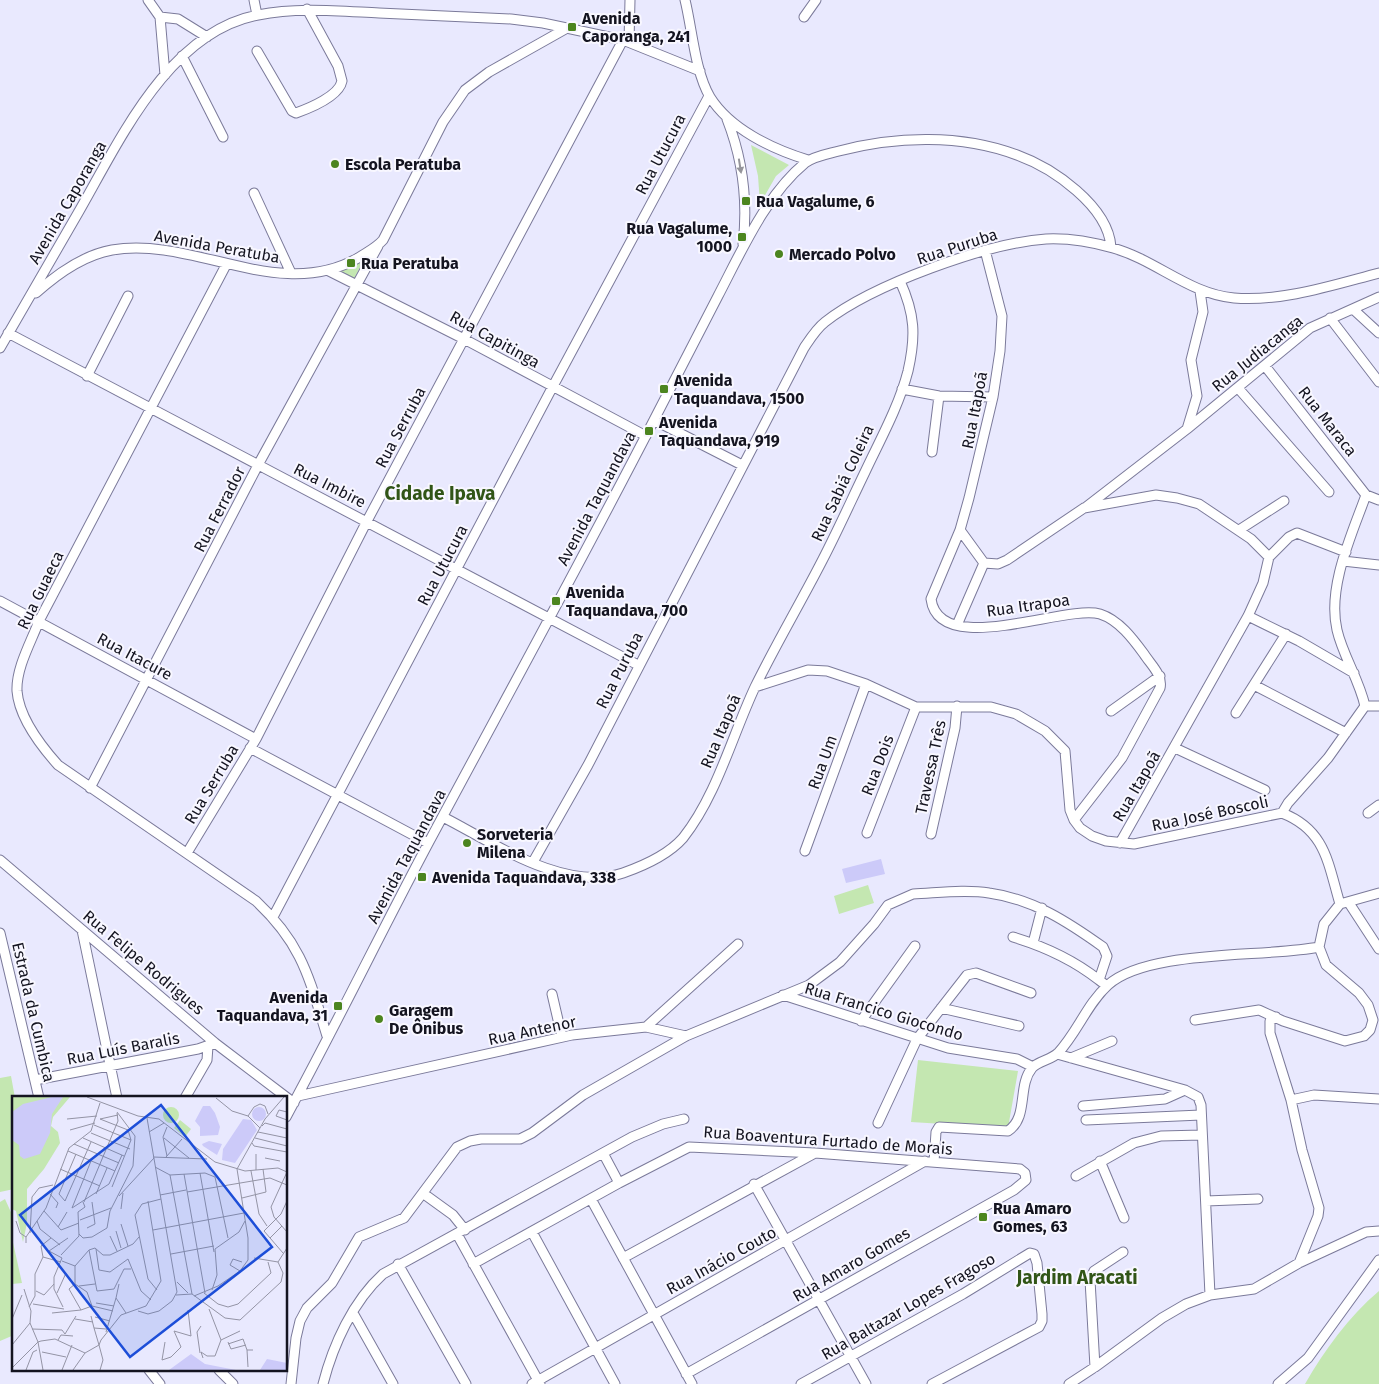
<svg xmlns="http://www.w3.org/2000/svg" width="1379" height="1384" font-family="'Fira Sans',sans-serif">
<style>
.green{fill:#c4e7b1}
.water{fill:#cccaf9}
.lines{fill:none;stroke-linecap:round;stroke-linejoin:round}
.street-casing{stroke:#7b7a9a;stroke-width:11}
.street{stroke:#fff;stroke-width:9}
.oneway{fill:#95959b}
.poi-dot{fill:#4c851f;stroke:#f8f7ff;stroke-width:2}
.labels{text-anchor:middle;stroke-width:4;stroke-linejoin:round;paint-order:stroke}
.poi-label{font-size:16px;font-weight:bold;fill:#141420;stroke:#f8f7ff;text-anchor:start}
.street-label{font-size:16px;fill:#141420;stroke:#f8f7ff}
.quarter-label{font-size:19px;font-weight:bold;fill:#315517;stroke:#f8f7ff}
.inset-road{fill:none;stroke:#9494a5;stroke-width:1}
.view{fill:#1d4ed8;fill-opacity:0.15;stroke:#1d4ed8;stroke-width:2.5}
.inset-edge{fill:none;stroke:#141420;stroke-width:2.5}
</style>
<rect width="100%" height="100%" fill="#e9e9fe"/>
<path class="green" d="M751,145L789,165L776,176L760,204L758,176Z
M366,255L354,279L340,271Z
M868,885L874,903L839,914L834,896Z
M918,1060L1018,1071L1008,1128L911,1122Z
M11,1076L15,1098L14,1189L0,1192V1078Z
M5,1199L14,1219V1335L0,1341V1202Z
M1379,1291V1384H1305C1324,1351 1349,1316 1379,1291Z"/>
<path class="water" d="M881,859L885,874L846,883L842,869Z"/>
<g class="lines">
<defs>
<path id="street" d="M148,0L160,17L165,75
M254,0L257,15
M685,0C692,28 695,72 710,97C730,129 772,149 808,160
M160,17L178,19L207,37
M804,17L816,0
M629,42L630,0
M257,51L292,111L296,113C310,108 339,96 342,81L338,66L307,9
M182,56L223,137
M727,119C743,160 748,201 743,244
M254,193L291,273
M985,250L1002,316L1000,351L993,397L969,498L960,530L931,599C939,659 1065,604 1100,614C1119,620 1133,639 1144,654C1151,665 1163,675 1160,688L1122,758L1074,820
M226,265L39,621C31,642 16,668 17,691C19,717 41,746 58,765L256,901C303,945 309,978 327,1036
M329,271L464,339L646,436
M36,293C57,274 84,255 112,250C194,236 279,303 358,258C367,252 376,248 383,240L443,122L465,90L489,72L567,28
M1354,310L1379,333
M1330,318L1379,382
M8,333L638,665
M0,348C26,303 52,258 78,213C119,142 168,32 258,15C298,7 338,11 379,13C423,15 467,17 511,19L543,23L623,40L700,71
M1265,366L1366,495
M87,376L128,296
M1238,388L1329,492
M902,389L939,396L993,397
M654,420L742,465
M1187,429L1310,328L1379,297
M932,452L939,396
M1086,507L1187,429L1197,396L1191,360L1203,312L1200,291
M960,530L984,563L998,564L1007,560L1084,508L1156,495L1177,498L1199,504L1251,539L1269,557
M1239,530L1284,501
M1343,561L1379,565
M0,601L256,739
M1248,616L1299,641L1354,673
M957,625L984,563
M1254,685L1346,733
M755,687L808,670L827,671L866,684L916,707H991L1016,714L1045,731L1065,751L1070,810L1074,820L1080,828L1092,836L1106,841L1134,844L1282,813C1326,830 1328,864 1340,904
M1365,706C1359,679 1343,656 1337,630C1327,587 1352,534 1366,495L1379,500
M1365,706H1379
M1111,711L1160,676
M1236,713L1286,634
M250,748L428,843
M1175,748L1265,790
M90,788L258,465L378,246
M1282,813L1288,803L1328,758L1365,706
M1368,813L1379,805
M443,817C492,842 565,893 623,873C643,866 668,855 683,838C717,795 732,736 755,687C776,644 801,602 823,559C838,530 851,501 865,472C880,440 899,406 908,371C916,336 915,314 900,281
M867,833L916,707
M931,834L955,728L957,706
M1120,843L1248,616L1263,583L1269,557L1289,537L1297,533L1346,552
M805,851L866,684
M187,853L256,739L367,521L623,40
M0,860L215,1043L294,1103
M533,862L588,765L804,348C810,339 816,329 825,322C872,285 987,243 1046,239C1068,238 1092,242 1113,248C1156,260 1189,294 1234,298C1282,302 1333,285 1379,273
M1349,903L1379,949
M273,917L552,388L709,96
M82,930L117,1098
M0,933L39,1098
M1013,937C1043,946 1075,961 1099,980
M1033,943L1042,908
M552,994L562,1037
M783,995L948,1048L1017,1059L1033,1067
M941,1008L1019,1026
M1276,1017L1270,1021V1033L1291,1100L1302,1150L1319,1208L1318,1216L1299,1263
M1195,1020L1259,1010L1283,1021L1345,1041L1364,1036L1370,1030L1373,1020L1368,1005L1359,993L1326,965L1319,947L1324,924L1340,904L1379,893
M861,1021L915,946
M646,1027L738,944
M1057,1054L1185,1090L1198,1097L1201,1105L1210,1295
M1071,1058L1112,1041
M35,1080L198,1049L215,1043
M298,1096L572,1035L646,1027L686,1036
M185,1098L207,1060L208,1046
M1291,1100L1314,1095L1379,1099
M1083,1106L1165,1099L1185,1090
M286,1117C336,1025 381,932 430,840C505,700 582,560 655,418C676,377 697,337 718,296C741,252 766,195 805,163C814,156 828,154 839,151C896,136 961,134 1017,155C1053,168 1108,206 1111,247
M1086,1120L1201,1115
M878,1123L917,1039L967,975L976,973L1031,993
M603,1153L619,1183
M1100,1161L1124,1218
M934,1162L936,1132L939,1127L1008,1131C1029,1117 1017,1086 1032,1068C1038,1061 1051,1060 1058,1053C1077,1033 1087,1004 1108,985C1148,949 1264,958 1319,947
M1076,1176L1134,1143L1161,1136L1202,1135
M754,1184L866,1384
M424,1194L453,1215L465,1230
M591,1199L692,1384
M1206,1201L1258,1199
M532,1232L615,1384
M457,1234L540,1384
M623,1258L815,1153
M398,1264L466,1384
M473,1264L619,1183L689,1147L815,1153L1020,1169L1025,1173L1026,1180L1014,1190L686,1374
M353,1313L393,1384
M1095,1367L1090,1280L1094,1271L1123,1252
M149,1370L160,1384
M219,1370L233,1384
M291,1384L296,1338L300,1321L307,1308L332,1283L359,1237L404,1218L457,1147L470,1141L481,1139H520L532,1133L583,1095L686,1036L809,985L840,962L874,924L888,905L913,894C937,893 965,889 989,893C1033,899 1068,922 1103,947L1107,956L1099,980L1107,986
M323,1384C333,1345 353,1301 383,1274L632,1137L663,1124L684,1119
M532,1384L925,1161
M801,1384L963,1294L1030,1253L1034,1254L1037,1263L1042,1314V1321L1039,1327L932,1384
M1069,1384L1095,1367L1162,1318L1186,1304L1210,1295L1254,1289L1299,1263L1366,1232L1379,1231
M1278,1384L1308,1358L1379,1260"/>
</defs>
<use href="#street" class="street-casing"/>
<use href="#street" class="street"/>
</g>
<defs><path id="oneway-solid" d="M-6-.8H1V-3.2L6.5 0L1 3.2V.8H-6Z" transform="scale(1.25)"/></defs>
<use class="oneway" href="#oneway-solid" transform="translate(740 166) rotate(81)"/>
<g class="poi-dot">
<rect x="567" y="22" width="10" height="10" rx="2.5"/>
<circle cx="335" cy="164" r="5"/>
<rect x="741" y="196" width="10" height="10" rx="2.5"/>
<rect x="737" y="232" width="10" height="10" rx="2.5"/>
<circle cx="779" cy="254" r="5"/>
<rect x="346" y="258" width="10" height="10" rx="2.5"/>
<rect x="659" y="384" width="10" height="10" rx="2.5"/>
<rect x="644" y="426" width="10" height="10" rx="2.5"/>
<rect x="551" y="596" width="10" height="10" rx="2.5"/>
<circle cx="467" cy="843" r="5"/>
<rect x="417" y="872" width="10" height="10" rx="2.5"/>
<rect x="333" y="1001" width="10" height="10" rx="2.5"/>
<circle cx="379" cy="1019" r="5"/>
<rect x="978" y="1212" width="10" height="10" rx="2.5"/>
</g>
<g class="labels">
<g class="poi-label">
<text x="582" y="24">Avenida<tspan x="582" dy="18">Caporanga, 241</tspan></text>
<text x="345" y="170">Escola Peratuba</text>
<text x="756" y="207">Rua Vagalume, 6</text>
<text x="732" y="234" text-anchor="end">Rua Vagalume,<tspan x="732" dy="18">1000</tspan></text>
<text x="789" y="260">Mercado Polvo</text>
<text x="361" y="269">Rua Peratuba</text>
<text x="674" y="386">Avenida<tspan x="674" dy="18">Taquandava, 1500</tspan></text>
<text x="659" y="428">Avenida<tspan x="659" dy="18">Taquandava, 919</tspan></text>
<text x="566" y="598">Avenida<tspan x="566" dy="18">Taquandava, 700</tspan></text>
<text x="477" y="840">Sorveteria<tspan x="477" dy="18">Milena</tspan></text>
<text x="432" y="883">Avenida Taquandava, 338</text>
<text x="328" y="1003" text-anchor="end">Avenida<tspan x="328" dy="18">Taquandava, 31</tspan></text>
<text x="389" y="1016">Garagem<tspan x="389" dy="18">De Ônibus</tspan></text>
<text x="993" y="1214">Rua Amaro<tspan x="993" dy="18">Gomes, 63</tspan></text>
</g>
<g class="street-label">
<text transform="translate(660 154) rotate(-62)" y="6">Rua Utucura</text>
<text transform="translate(67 202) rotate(-60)" y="6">Avenida Caporanga</text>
<text transform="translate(217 246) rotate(10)" y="6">Avenida Peratuba</text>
<text transform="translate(957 246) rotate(-18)" y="6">Rua Puruba</text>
<text transform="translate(495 339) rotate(29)" y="6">Rua Capitinga</text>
<text transform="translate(1257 353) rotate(-39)" y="6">Rua Judiacanga</text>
<text transform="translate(974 410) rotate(-79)" y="6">Rua Itapoã</text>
<text transform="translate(1328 421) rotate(52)" y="6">Rua Maraca</text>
<text transform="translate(400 427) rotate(-62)" y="6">Rua Serruba</text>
<text transform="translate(842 483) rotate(-65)" y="6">Rua Sabiá Coleira</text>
<text transform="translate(330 485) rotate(27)" y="6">Rua Imbire</text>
<text transform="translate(596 498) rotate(-62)" y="6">Avenida Taquandava</text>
<text transform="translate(219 509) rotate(-63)" y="6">Rua Ferrador</text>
<text transform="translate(442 565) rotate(-62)" y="6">Rua Utucura</text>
<text transform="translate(40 590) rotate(-64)" y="6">Rua Guaeca</text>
<text transform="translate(1028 605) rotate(-8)" y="6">Rua Itrapoa</text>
<text transform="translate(135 656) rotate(28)" y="6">Rua Itacure</text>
<text transform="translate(619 670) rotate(-63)" y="6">Rua Puruba</text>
<text transform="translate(720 731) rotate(-67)" y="6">Rua Itapoã</text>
<text transform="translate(822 762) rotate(-70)" y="6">Rua Um</text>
<text transform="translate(877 765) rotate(-69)" y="6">Rua Dois</text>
<text transform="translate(930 767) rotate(-78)" y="6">Travessa Três</text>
<text transform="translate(211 784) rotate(-59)" y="6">Rua Serruba</text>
<text transform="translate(1136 786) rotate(-60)" y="6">Rua Itapoã</text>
<text transform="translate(1210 813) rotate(-12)" y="6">Rua José Boscoli</text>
<text transform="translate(406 856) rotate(-62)" y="6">Avenida Taquandava</text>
<text transform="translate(144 962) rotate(40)" y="6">Rua Felipe Rodrigues</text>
<text transform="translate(884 1011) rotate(17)" y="6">Rua Francico Giocondo</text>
<text transform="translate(34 1012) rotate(77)" y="6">Estrada da Cumbica</text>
<text transform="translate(532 1030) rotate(-12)" y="6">Rua Antenor</text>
<text transform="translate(123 1048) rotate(-11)" y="6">Rua Luís Baralis</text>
<text transform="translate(828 1140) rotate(4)" y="6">Rua Boaventura Furtado de Morais</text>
<text transform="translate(721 1260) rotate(-29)" y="6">Rua Inácio Couto</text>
<text transform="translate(851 1264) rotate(-30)" y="6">Rua Amaro Gomes</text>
<text transform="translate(908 1306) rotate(-30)" y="6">Rua Baltazar Lopes Fragoso</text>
</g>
<g class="quarter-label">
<text x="440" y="500">Cidade Ipava</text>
<text x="1077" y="1284">Jardim Aracati</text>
</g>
</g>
<g transform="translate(12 1096)">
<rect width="275" height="275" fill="#e9e9fe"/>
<path d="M0,1H58L41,21L39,30L46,36L48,47L32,73L15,93V127L11,146L4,115L0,113ZM151 19a8 8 0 1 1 16 0a8 8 0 1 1-16 0ZM168,24L179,33L173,41L162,32ZM0,142L10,187L0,188Z" fill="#c4e7b1"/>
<path d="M40,1H51L40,18L38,37L28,58L12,63L8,60L7,49L0,44V16L11,8ZM191,10H198L203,17L208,31L206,39L188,40V31L183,25ZM240 18a7 7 0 1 1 14 0a7 7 0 1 1-14 0ZM231,23L239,24L245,34L223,67L210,64L211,53ZM197,45L210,48L205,59L191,50L190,48ZM179,258L193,268L224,274H157ZM255,263L275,267V274H248Z" fill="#cccaf9"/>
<path class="inset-road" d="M75,1L126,20L147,23L203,66L233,75L266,72L275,76M204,2L220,15L236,20L248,32M275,16L267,14L264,20L275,24M236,20L242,11L248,8L253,10L256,18M55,23L85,20M88,23L116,34L119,44L100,91M88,23L106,19M82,29L119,44M250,30L253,27L275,33M58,34L83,27M137,36L152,27M246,36L275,42M79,37L118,53M71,42L112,60M152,42L177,62M243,42L275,50M240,47L242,50L275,56M62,48L107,67M56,55L103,75M64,58L47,98L53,105L79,46M244,58V74M155,60L151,41L155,31M141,61L195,63M154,61L170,43M253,62L268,65M143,71L158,79L193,77L203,81L216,142M48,73L88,90M225,73L253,23L272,1M239,75L247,118L255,130M275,76L259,111L262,121L275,136M188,77L202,156M172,78L193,197M158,79L180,198M175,96L258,82L275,89M38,98L46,107L44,112M84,98L95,72M148,99L174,94M107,100L142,62M230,102L254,96L251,73M72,106L106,25L105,17M60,112L97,88L110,59M60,112L79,65M109,113L111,97M32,115L49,134L67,127M68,124L99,112M4,125L8,137L14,141M25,125L28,133L48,149M109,128L116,150M46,131L55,116M75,132L83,128L80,106M141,134L232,117M104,135L109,152M18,137L20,101L27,92L41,89M67,138L71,142L80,141L95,132L98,115L121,70L123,40L105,16M98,140L105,155M258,142L270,130M14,147V141L34,112L57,52L79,35L88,7M84,153L87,174L98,176L116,163L129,195L139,204M77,154L83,152L91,159H98L121,148L127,141M77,154L85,195M271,157L252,135L269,118L275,105M159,158L202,150M49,159L67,140L66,116L73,111L71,106M31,161L29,150L39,142M31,161L49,166M242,162L266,166M50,165L63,170L77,154M266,166L275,152M63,170V188M228,175L218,169L221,163L230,166M165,186L176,197M63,188L75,196L80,210L69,214M107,188L104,202L114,217M67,190L83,188M145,194L136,183L123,119L130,108L149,103M200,194L205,179L203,153L227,136L233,125M24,195L32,199L42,188M85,195L102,193L112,173H119M45,197L54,177M192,197L206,208L216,211L226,208L259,177L256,166M164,199L180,198L213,222L228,224L269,186L271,177L266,166M182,200L206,190L228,175L236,164V142L225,73M84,207L102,210M21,208L52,213M80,210L101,215M17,211L23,200V178L31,161M51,211L42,193V181L50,162L37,155L56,142M197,213L209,244L228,235M126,215L136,218L147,215L160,205L165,196L135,22M40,217L69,214L57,193L63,188M79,220L82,232L94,233M83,221L98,225M0,223L10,199M63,223L81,226M20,233L50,234L53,238M94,236L104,202M53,238L64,220M46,244L49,239L61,240M153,246L150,264L159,261L169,251L162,235L179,240L176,214M216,246L219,253L234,249M216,248L231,243L235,254H241M0,249L18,227M235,254L236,271M30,256L54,261M188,257L185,236L189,230M191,262L189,256L195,260H203L209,244M0,272L26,246L18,227L19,215L12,193M14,274L21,256L25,254M31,274L26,246L29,245L43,243L73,257M50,274L60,249M61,274L73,257L87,249L82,232M88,274L91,264L87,249L89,244L109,219L134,210L149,185L136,105"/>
<path class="view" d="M149,9L260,151L118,261L8,119Z"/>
<rect width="275" height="275" class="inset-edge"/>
</g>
</svg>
